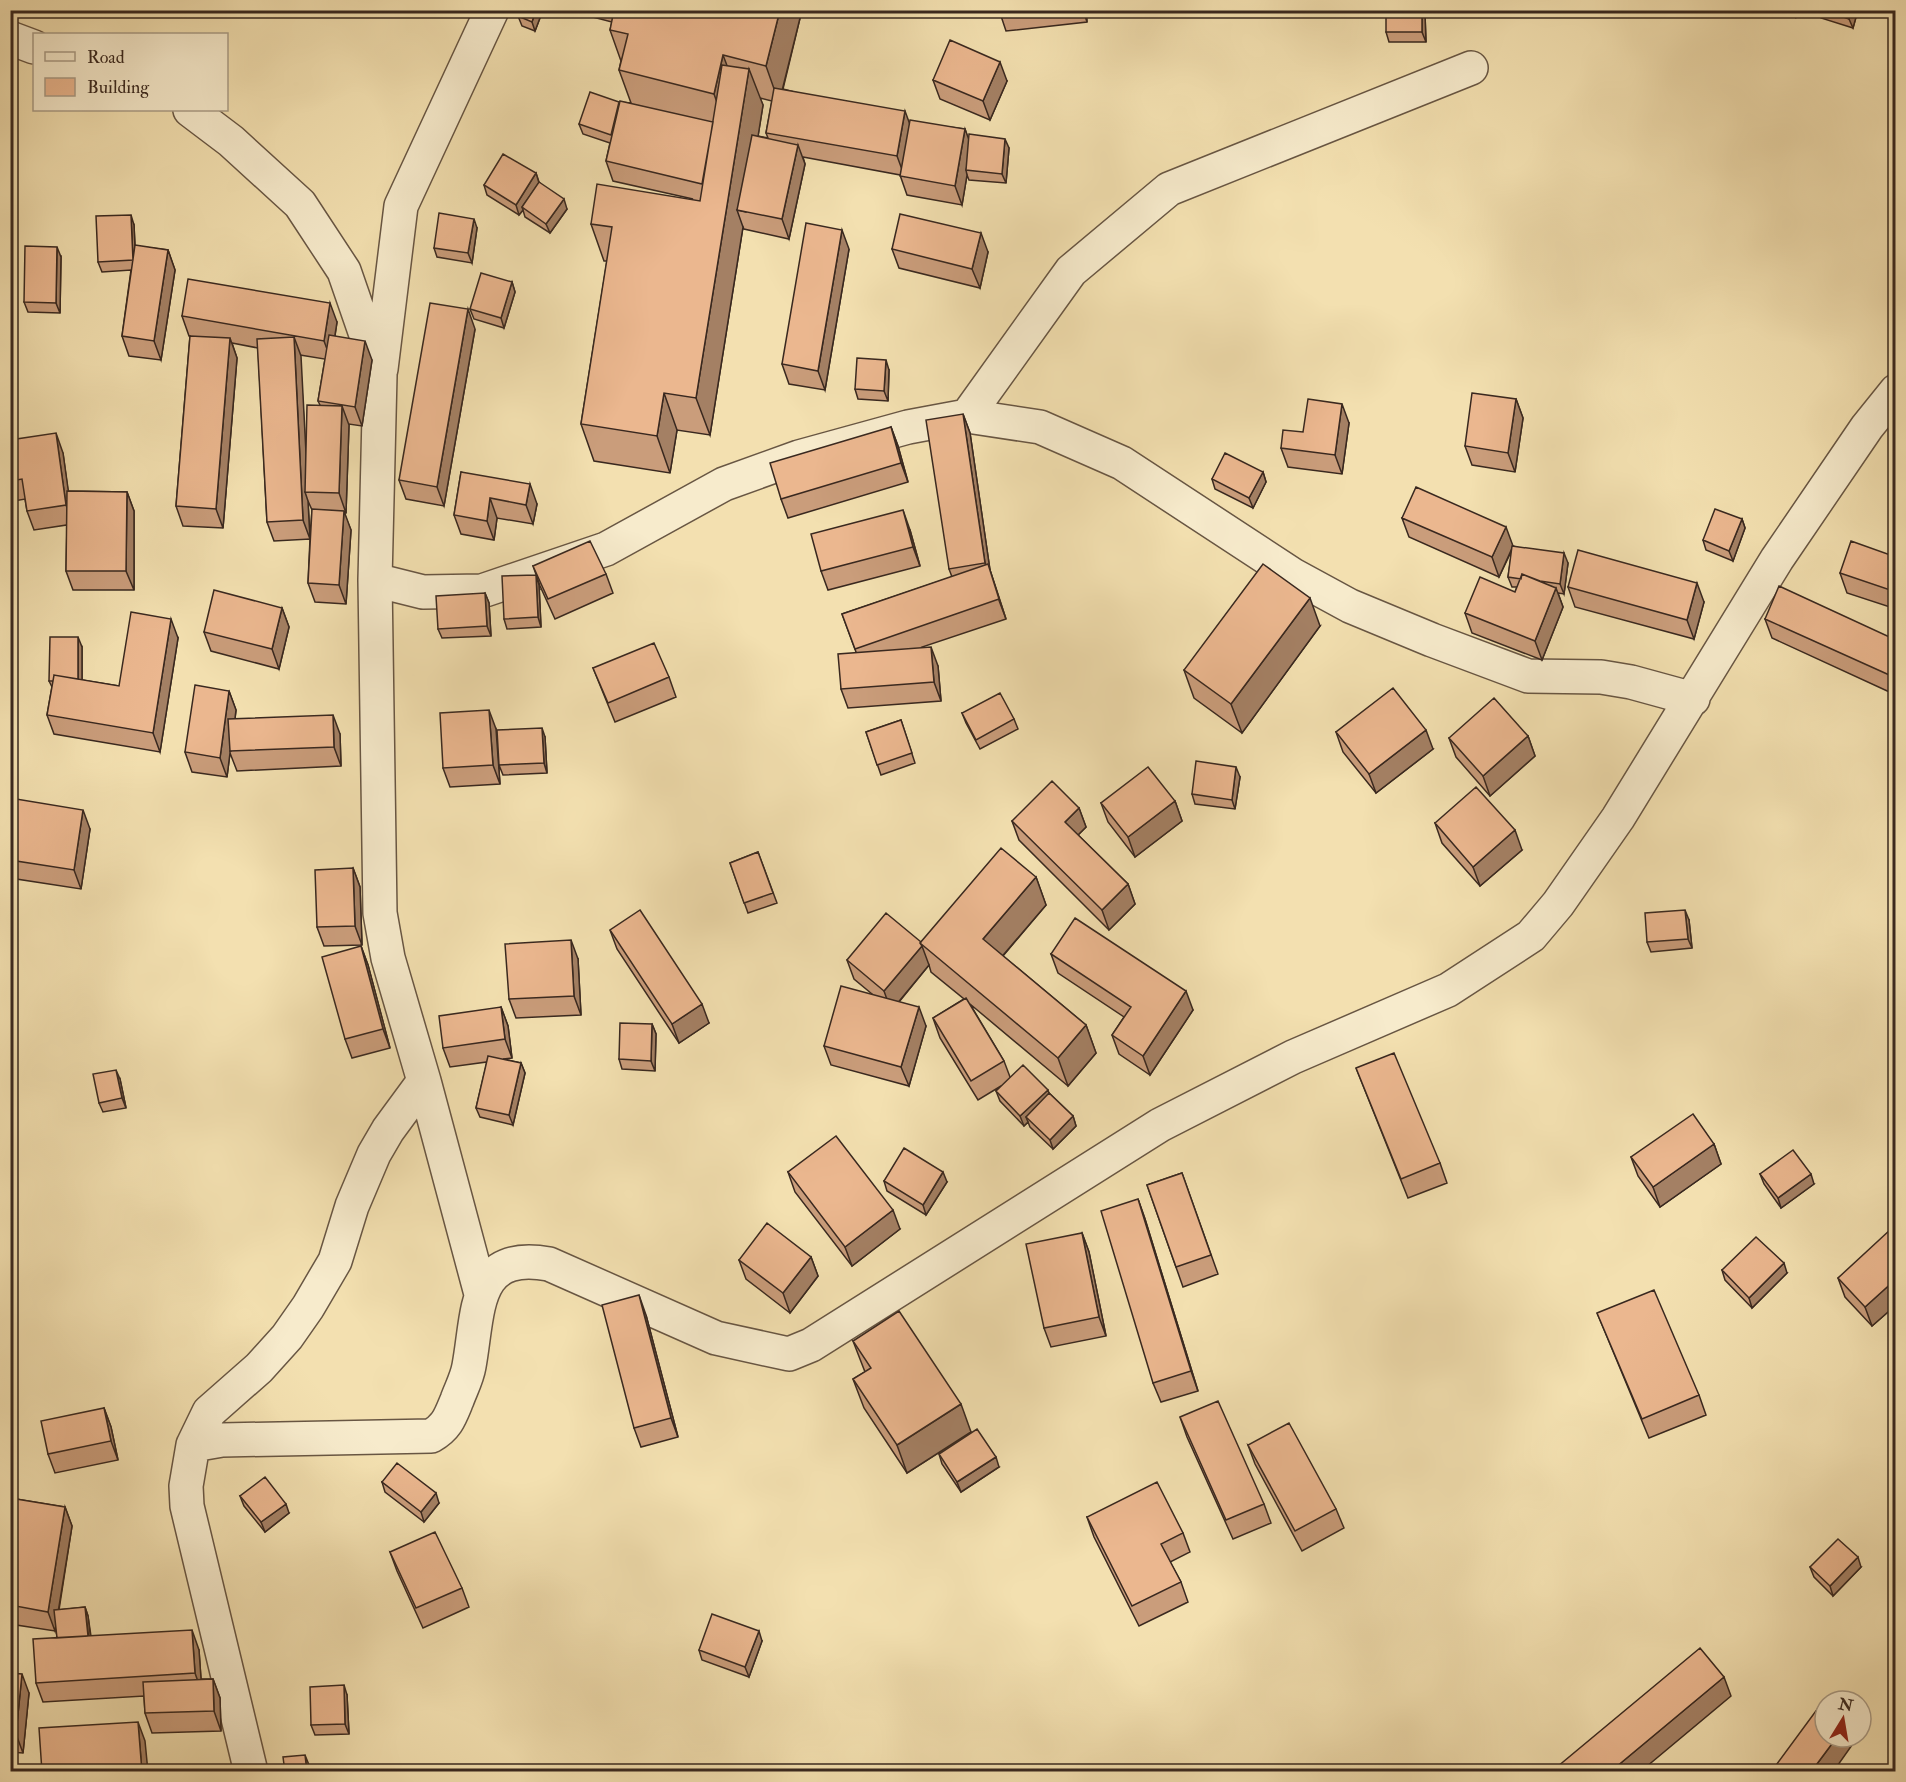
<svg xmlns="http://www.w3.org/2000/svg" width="1906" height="1782" font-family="'IM FELL Double Pica',serif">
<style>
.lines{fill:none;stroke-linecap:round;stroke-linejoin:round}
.street-casing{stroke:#685643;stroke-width:36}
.street{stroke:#f7ebcc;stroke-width:33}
.wall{fill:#ca9d7b;stroke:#39281f;stroke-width:1.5;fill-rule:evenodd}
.shaded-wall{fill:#a48064;stroke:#39281f;stroke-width:1.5}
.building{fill:#ebb78f;stroke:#39281f;stroke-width:1.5}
</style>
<rect width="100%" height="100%" fill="#f3e0b0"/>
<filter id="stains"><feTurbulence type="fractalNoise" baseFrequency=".00333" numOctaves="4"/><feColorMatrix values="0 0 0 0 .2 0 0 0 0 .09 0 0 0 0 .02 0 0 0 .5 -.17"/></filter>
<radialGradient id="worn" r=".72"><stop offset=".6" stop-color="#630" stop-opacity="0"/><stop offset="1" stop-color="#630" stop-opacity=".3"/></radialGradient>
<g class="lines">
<defs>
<path id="street" d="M10,38L34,47
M190,110L231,141L300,204L344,271L380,375L375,580L380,913L388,958L424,1081L481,1294
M381,369L401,206L492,10
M967,416L1071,271L1169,189L1471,68
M375,580L423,592L482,591L606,549L724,484L799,457L908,427L967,416L1040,427L1122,463L1293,575L1350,606L1432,640L1528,676L1601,677L1631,682L1693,699
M193,1445L209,1412L259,1368L287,1337L308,1307L335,1261L352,1206L374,1154L388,1130L424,1081
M251,1772L187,1506L186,1486L193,1445L222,1440L431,1436C447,1427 450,1417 457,1400C461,1389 467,1378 469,1366C479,1312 472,1250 549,1264L716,1338L789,1354L811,1345L1160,1125L1293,1057L1448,990L1531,936L1558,904L1618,818L1777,559L1867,427L1896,391"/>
</defs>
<use href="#street" class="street-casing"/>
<use href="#street" class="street"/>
</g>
<path class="wall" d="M520,10H543L535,31L522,26L518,16Z
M566,10H802L783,89L909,122L965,129L968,139L1009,148L1006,183L969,180L967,175L962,205L907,195L900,175L803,157L805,164L789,239L744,229L743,227L710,435L677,430L670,473L594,461L581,424L607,261H604L591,224L693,199L613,181L606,161L610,143L583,134L579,124L619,102L631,103L619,70L621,61L610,30L612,22ZM760,98L772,101L766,133L768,138L758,136L763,105Z
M999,10H1086L1087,22L1006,31Z
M1784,10H1799L1796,17Z
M1819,10H1858L1853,28L1821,18Z
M1425,14L1426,42H1389L1386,32Z
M933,80L1007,81L990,120L940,99Z
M536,173L539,182L567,209L550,233L525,217L523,210L519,215L487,195L484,185Z
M134,225L135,246L168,250L175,270L161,360L129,356L122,336L131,270L102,272L98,262Z
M477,228L472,263L437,257L434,248Z
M849,249L825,390L789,384L782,364Z
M892,249L988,252L980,288L899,268Z
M61,257L60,313L28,312L24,302Z
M512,282L515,292L504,328L474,319L470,309Z
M182,316L337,322L335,336L372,360L362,426L349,424L346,513H344L351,530L346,604L315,602L308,583L310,539L274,541L267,522L258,348L232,343L237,358L223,528L183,526L176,506L190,336H189ZM300,355L325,359L318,401L320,405L306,456ZM308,501L312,510L310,537Z
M475,329L444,506L406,499L399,480Z
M889,370L888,401L858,399L855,389Z
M1516,399L1523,418L1515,472L1472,465L1465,446Z
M963,414L970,433L990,570L1006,619L922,647L938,666L941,701L848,708L841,689L856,652L842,614L952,577L949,569Z
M1349,423L1342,474L1288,467L1281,448L1303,432Z
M891,427L898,446L908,482L788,518L781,499Z
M10,440L63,453L68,491L127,492L134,511V590H73L66,571L67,525L34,530L27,511L25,499L14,501L10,491Z
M461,472L537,504L533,524L497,518L494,540L461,534L454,515Z
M1263,472L1266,482L1253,508L1215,489L1212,479Z
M1402,518L1513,546L1568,563L1564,594L1558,593L1563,607L1542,660L1472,633L1465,613L1515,592L1517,587H1512L1508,577L1512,550L1499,577L1409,537Z
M1742,519L1745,528L1733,561L1706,550L1703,540Z
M910,530L920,566L828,590L821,571Z
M1896,557V609L1847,593L1840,573Z
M533,566L606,574L613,593L555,619L540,586Z
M539,585L541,627L507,629L504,619Z
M1568,587L1704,602L1694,639L1575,607Z
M485,593L489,603L491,636L442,638L438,629Z
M282,608L289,627L279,669L211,651L204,632Z
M1765,619L1896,640V695L1772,638Z
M1320,626L1242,733L1194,698L1184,670Z
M178,638L160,752L54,734L47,715L52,687L49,681L82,647V680L119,686Z
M593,668L669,677L676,697L615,722Z
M229,691L236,710L235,719L340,734L341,766L237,771L230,753L227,777L192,772L185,752Z
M962,713L1014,719L1018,729L980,749L966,723Z
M901,720L915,763L881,775L866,732Z
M496,729L500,784L450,787L443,768Z
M1336,732L1433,749L1376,793L1343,752Z
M1528,736L1535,756L1490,796L1456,757L1449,738Z
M545,737L547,773L503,775L499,765Z
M1240,777L1235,809L1195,804L1192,794Z
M10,798L90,829L81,889L10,878Z
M1175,801L1182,821L1135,857L1108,822L1101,803Z
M1079,808L1086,827L1078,835L1128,884L1135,904L1109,930L1019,840L1012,821Z
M1435,823L1522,850L1480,886L1442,843Z
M758,852L777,903L748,913L730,863Z
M353,868L360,887L362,945L324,946L317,927Z
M1036,877L1046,905L1003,956L1086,1025L1096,1053L1068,1086L970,1004L1004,1061L1010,1077L1049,1093L1073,1116L1076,1126L1053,1149L1030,1127L1028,1122L1024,1126L1000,1101L996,1091L1001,1086L978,1100L940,1038L933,1018L964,999L931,972L929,965L899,1002L926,1026L909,1086L831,1065L824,1046L872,994L854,979L847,960L921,942Z
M1689,920L1692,948L1651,952L1647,942Z
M610,930L709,1023L679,1043L617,949Z
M361,946L368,965L390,1048L352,1058L345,1039Z
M1051,954L1193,1010L1150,1075L1119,1054L1112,1035L1124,1017L1058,973Z
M578,959L581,1015L516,1018L509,999Z
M501,1007L508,1026L512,1058L503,1059L521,1063L525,1073L513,1125L480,1117L476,1108L487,1062L450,1067L443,1048Z
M652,1024L656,1034L655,1071L622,1069L619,1059Z
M1356,1068L1440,1163L1447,1183L1408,1198Z
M120,1079L126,1108L103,1112L99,1103Z
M1714,1144L1721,1164L1660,1207L1638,1176L1631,1157Z
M788,1172L900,1229L852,1266L795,1192Z
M1182,1173L1218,1274L1183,1287L1147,1185Z
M1760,1174L1814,1184L1781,1208L1764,1184Z
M884,1181L947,1182L926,1215L887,1191Z
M1138,1199L1145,1219L1198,1391L1161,1402L1153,1383Z
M1082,1233L1089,1252L1106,1336L1051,1347L1044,1328Z
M1896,1234V1305L1872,1326L1845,1297L1838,1278Z
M811,1257L818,1276L790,1313L746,1279L739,1260Z
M1722,1270L1787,1273L1752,1308L1725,1280Z
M1597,1313L1699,1395L1706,1415L1649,1438L1605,1332Z
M646,1315L678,1437L641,1447L634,1428Z
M853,1341L971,1432L907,1473L864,1408L853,1379L865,1372Z
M104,1408L111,1427L118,1460L55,1473L48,1454Z
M1180,1417L1264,1504L1271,1523L1233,1539L1187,1437Z
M1248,1445L1336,1509L1344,1528L1302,1551L1255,1464Z
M939,1454L999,1467L961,1492L942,1464Z
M382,1482L439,1503L424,1522L385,1492Z
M240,1496L289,1513L265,1532L244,1506Z
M10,1498L65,1507L72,1526L59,1610L85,1607L88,1616L91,1636L199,1650L201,1679H213L220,1698L221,1731L152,1733L145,1713L144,1696L43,1702L36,1683L57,1638L56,1627L55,1631L10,1624Z
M1087,1517L1183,1533L1190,1552L1170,1562L1181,1582L1188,1602L1139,1626L1094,1537Z
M390,1552L462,1588L469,1607L423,1628L397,1571Z
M1810,1567H1861L1833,1596L1814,1577Z
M762,1641L749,1677L702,1660L699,1650Z
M10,1673L29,1693L23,1753L10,1752Z
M347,1695L349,1734L315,1735L311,1725Z"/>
<path class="shaded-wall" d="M536,10H543L535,31L532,22Z
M780,10H802L779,103L766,66Z
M1083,10H1086L1087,22Z
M1422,10H1424L1425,14L1426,42L1422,32Z
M1794,10H1799L1796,17Z
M1852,10H1858L1853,28L1849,19Z
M723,55L737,92L727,131L714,94Z
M1000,62L1007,81L990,120L983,101Z
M749,69L763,105L746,212L737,210L743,227L710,435L696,398Z
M905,111L912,130L904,175L897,156Z
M965,129L972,148L966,170L967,175L962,205L955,186Z
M1005,139L1009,148L1006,183L1002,174Z
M798,145L805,164L789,239L782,219Z
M536,173L539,183L522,207L523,210L519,215L516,205Z
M564,199L567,209L550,233L546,224Z
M131,215L134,225L136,270L133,260Z
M474,219L477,228L472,263L468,253Z
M842,230L849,249L825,390L818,371Z
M981,233L988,252L980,288L972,269Z
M57,247L61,257L60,313L56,303Z
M168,250L175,270L161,360L154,341Z
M512,282L515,292L504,328L501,318Z
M330,303L337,322L331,360L324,341Z
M468,309L475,329L444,506L437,487Z
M294,337L301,356L308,492H305L308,501L310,539L303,520Z
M230,338L237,358L223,528L216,509Z
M365,341L372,360L362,426L355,407Z
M886,360L889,370L888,401L884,391Z
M664,393L677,430L670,473L657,436Z
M1516,399L1523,418L1515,472L1508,453Z
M1342,404L1349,423L1342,474L1335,455Z
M342,406L349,425L346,513L339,493Z
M963,414L970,433L990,570L1006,619L985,563Z
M891,427L898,446L908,482L901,463Z
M56,433L63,453L73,524L66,505Z
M1263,472L1266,482L1253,508L1249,498Z
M530,484L537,504L533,524L526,505Z
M127,492L134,511V590L126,571Z
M490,498L497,518L494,540L487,521Z
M903,510L910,530L920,566L913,547Z
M344,511L351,530L346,604L339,585Z
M1742,519L1745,528L1733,561L1729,551Z
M1506,527L1513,546L1499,577L1492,557Z
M1564,553L1568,563L1564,594L1560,584Z
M536,575L539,585L541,627L538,617Z
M1697,583L1704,602L1694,639L1687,620Z
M1556,588L1563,607L1542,660L1535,641Z
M485,593L489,603L491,636L487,626Z
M1310,598L1320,626L1242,733L1231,704Z
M282,608L289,627L279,669L272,649Z
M171,619L178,638L160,752L153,733Z
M78,637L82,647V691L78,681Z
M931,647L938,666L941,701L934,682Z
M229,691L236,710L231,751H230V753L227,777L220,758Z
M489,710L496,729L500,784L493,765Z
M333,715L340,734L341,766L334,747Z
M542,728L545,737L547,773L544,763Z
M1426,730L1433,749L1376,793L1369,774Z
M1528,736L1535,756L1490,796L1483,776Z
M1236,767L1240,777L1235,809L1232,800Z
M1175,801L1182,821L1135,857L1128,837Z
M1079,808L1086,827L1072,841L1065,822Z
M83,810L90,829L81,889L74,870Z
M1515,830L1522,850L1480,886L1473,867Z
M353,868L360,887L362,945L355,926Z
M1036,877L1046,905L993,967L983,939Z
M1128,884L1135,904L1109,930L1102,910Z
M1685,910L1689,920L1692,948L1688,939Z
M571,940L578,959L581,1015L574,996Z
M361,946L368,965L390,1048L383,1029Z
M922,946L929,965L891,1011L884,991Z
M1186,991L1193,1010L1150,1075L1143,1056Z
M702,1004L709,1023L679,1043L672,1024Z
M501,1007L508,1026L512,1058L505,1039Z
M919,1007L926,1026L909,1086L901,1067Z
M652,1024L656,1034L655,1071L651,1061Z
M1086,1025L1096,1053L1068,1086L1058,1058Z
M521,1063L525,1073L513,1125L509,1115Z
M116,1070L120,1079L126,1108L122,1098Z
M1048,1090L1051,1100L1026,1117L1028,1122L1024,1126L1020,1116Z
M1073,1116L1076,1126L1053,1149L1050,1140Z
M1714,1144L1721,1164L1660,1207L1653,1187Z
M943,1172L947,1182L926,1215L923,1205Z
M1811,1174L1814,1184L1781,1208L1778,1198Z
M1138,1199L1145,1219L1198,1391L1191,1371Z
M893,1210L900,1229L852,1266L845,1247Z
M1082,1233L1089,1252L1106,1336L1099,1317Z
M811,1257L818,1276L790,1313L783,1293Z
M1784,1263L1787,1273L1752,1308L1749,1298Z
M1896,1279V1305L1872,1326L1865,1307Z
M639,1295L646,1315L678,1437L671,1418Z
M961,1404L971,1432L907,1473L897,1445Z
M104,1408L111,1427L118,1460L111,1441Z
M10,1447L15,1459L10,1473Z
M996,1457L999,1467L961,1492L957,1482Z
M436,1493L439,1503L424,1522L421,1512Z
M286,1504L289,1513L265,1532L261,1522Z
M65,1507L72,1526L55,1631L48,1612Z
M1858,1557L1861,1567L1833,1596L1830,1586Z
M85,1607L88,1616L92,1650L89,1640Z
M192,1630L199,1650L202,1693L195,1673Z
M759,1631L762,1641L749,1677L745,1667Z
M22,1674L29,1693L23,1753L16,1734Z
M1724,1677L1731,1696L1640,1772H1610Z
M213,1679L220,1698L221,1731L214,1711Z
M344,1685L347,1695L349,1734L345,1724Z
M138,1722L145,1741L148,1772H142Z
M1837,1737H1857V1738L1833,1772H1811Z
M305,1755L309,1765L310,1772H307Z"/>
<path class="building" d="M520,10H536L532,22L518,16Z
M614,10H780L766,66L723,55L714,94L619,70L628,34L610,30Z
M1386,10H1422V32H1386Z
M1824,10H1852L1849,19Z
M950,40L1000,62L983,101L933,80Z
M722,65L749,69L696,398L664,393L657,436L581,424L612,227L591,224L597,184L700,201Z
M774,88L905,111L897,156L766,133Z
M590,92L619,102L611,135L579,124Z
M620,101L713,122L702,184L606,161Z
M910,120L965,129L955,186L900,176Z
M969,134L1005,139L1002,174L966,170Z
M752,135L798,145L782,219L737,210Z
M503,154L536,173L516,205L484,185Z
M539,182L564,199L546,224L522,207Z
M439,213L474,219L468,253L434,248Z
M900,214L981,233L972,269L892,249Z
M131,215L133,260L98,262L96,216Z
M806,223L842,230L818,371L782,364Z
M135,245L168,250L154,341L122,336Z
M25,246L57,247L56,303L24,302Z
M481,273L512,282L501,318L470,309Z
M188,279L330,303L324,341L182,316Z
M430,303L468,309L437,487L399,480Z
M329,335L365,341L355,407L318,401Z
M190,336L230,338L216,509L176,506Z
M294,337L303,520L267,522L257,339Z
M857,358L886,360L884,391L855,389Z
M1472,393L1516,399L1508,453L1465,446Z
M1308,399L1342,404L1335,455L1281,448L1283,430L1303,432Z
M307,405L342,406L339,493L305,492Z
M963,414L985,563L949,569L926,420Z
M891,427L901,463L781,499L770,463Z
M56,433L66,505L27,511L22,479L10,481V440Z
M1225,453L1263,472L1249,498L1212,479Z
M461,472L530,484L526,505L490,498L487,521L454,515Z
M1416,487L1506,527L1492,557L1402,518Z
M67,491L127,492L126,571H66Z
M312,509L344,511L339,585L308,583Z
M1715,509L1742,519L1729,551L1703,540Z
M903,510L913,547L821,571L811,534Z
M590,541L606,574L548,599L533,566Z
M1851,541L1896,557V592L1840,573Z
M1512,546L1564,553L1560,584L1540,581L1522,574L1521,579L1508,577Z
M1578,550L1697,583L1687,620L1568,587Z
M988,564L999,599L855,649L842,614Z
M1263,564L1310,598L1231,704L1184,670Z
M1522,574L1556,588L1535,641L1465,613L1480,577L1515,592Z
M536,575L538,617L504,619L502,576Z
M1779,586L1896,640V678L1765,619Z
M214,590L282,608L272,649L204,632Z
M485,593L487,626L438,629L436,596Z
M131,612L171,619L153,733L47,715L54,675L119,686Z
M50,637H78V679L54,675L53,681H49Z
M654,643L669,677L608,703L593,668Z
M931,647L934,682L841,689L838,654Z
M195,685L229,691L220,758L185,752Z
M1393,688L1426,730L1369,774L1336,732Z
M1000,693L1014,719L976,740L962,713Z
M1494,698L1528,736L1483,776L1449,738Z
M489,710L493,765L443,768L440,713Z
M333,715L334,747L230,751L228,719Z
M901,720L912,753L877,765L866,732Z
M542,728L544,763L499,765L497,730Z
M1196,761L1236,767L1232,800L1192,794Z
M1148,767L1175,801L1128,837L1101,803Z
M1052,781L1079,808L1065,822L1128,884L1102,910L1012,821Z
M1476,787L1515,830L1473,867L1435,823Z
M10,798L83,810L74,870L10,860Z
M1001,848L1036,877L983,939L1086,1025L1058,1058L920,943Z
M758,852L773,893L744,903L730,863Z
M353,868L355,926L317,927L315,870Z
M640,910L702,1004L672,1024L610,930Z
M1685,910L1688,939L1647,942L1645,913Z
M886,913L921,942L920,943L922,946L884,991L847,960Z
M1075,918L1186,991L1143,1056L1112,1035L1131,1007L1051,954Z
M571,940L574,996L509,999L505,944Z
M361,946L383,1029L345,1039L322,957Z
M841,986L919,1007L901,1067L824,1046Z
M966,998L1004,1061L971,1081L933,1018Z
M501,1007L505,1039L443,1048L439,1016Z
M620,1023L652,1024L651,1061L619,1059Z
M1394,1053L1440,1163L1401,1179L1356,1068Z
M488,1056L521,1063L509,1115L476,1108Z
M1023,1065L1048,1090L1020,1116L996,1091Z
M116,1070L122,1098L99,1103L93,1074Z
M1049,1093L1073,1116L1050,1140L1026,1117Z
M1693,1114L1714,1144L1653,1187L1631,1157Z
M836,1136L893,1210L845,1247L788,1172Z
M904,1148L943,1172L923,1205L884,1181Z
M1793,1150L1811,1174L1778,1198L1760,1174Z
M1182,1173L1211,1255L1176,1267L1147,1185Z
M1138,1199L1191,1371L1153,1383L1101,1211Z
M767,1223L811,1257L783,1293L739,1260Z
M1891,1229L1896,1234V1279L1865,1307L1838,1278Z
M1082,1233L1099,1317L1044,1328L1026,1244Z
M1756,1237L1784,1263L1749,1298L1722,1270Z
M1654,1290L1699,1395L1642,1419L1597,1313Z
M639,1295L671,1418L634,1428L602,1305Z
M899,1311L961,1404L897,1445L853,1379L871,1368L853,1341Z
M1218,1401L1264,1504L1226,1520L1180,1417Z
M104,1408L111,1441L48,1454L41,1421Z
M1289,1423L1336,1509L1295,1531L1248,1445Z
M977,1429L996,1457L957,1482L939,1454Z
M397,1463L436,1493L421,1512L382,1482Z
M265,1477L286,1504L261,1522L240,1496Z
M1157,1482L1183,1533L1161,1544L1181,1582L1132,1606L1087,1517Z
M10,1498L65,1507L48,1612L10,1605Z
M435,1532L462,1588L416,1608L390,1552Z
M1838,1539L1858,1557L1830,1586L1810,1567Z
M85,1607L88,1636L57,1638L54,1610Z
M712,1614L759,1631L745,1667L699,1650Z
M192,1630L195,1673L36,1683L33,1639Z
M1700,1648L1724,1677L1610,1772H1551Z
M10,1673L22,1674L16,1734H10Z
M213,1679L214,1711L145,1713L143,1682Z
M344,1685L345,1724L311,1725L310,1687Z
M1824,1700L1826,1701L1825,1737H1837L1811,1772H1771Z
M138,1722L142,1772H42L39,1728Z
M305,1755L307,1772H285L283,1757Z"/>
<rect width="1906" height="1782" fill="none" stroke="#f3e0b0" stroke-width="36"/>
<rect x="12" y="12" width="1882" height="1758" fill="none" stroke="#39281f" stroke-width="3"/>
<rect x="18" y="18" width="1870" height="1746" fill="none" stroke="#39281f" stroke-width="1.5"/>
<rect x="33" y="33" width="195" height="78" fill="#f7ebcc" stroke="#ab9d87" stroke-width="1.5"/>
<rect x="45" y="52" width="30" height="9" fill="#f7ebcc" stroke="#ab9d87" stroke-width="1.5"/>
<text x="87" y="63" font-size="18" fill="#39281f">Road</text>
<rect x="45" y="78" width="30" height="18" fill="#ebb78f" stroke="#ab9d87" stroke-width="1.5"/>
<text x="87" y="93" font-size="18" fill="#39281f">Building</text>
<g transform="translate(1843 1719) rotate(11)"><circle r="28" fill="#f7ebcc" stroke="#ab9d87" stroke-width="1.5"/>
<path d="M0-4.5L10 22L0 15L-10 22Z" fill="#8f2418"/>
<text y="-9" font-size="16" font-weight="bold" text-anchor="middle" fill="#39281f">N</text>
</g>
<rect width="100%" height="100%" filter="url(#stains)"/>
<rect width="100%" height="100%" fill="url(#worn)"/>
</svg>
